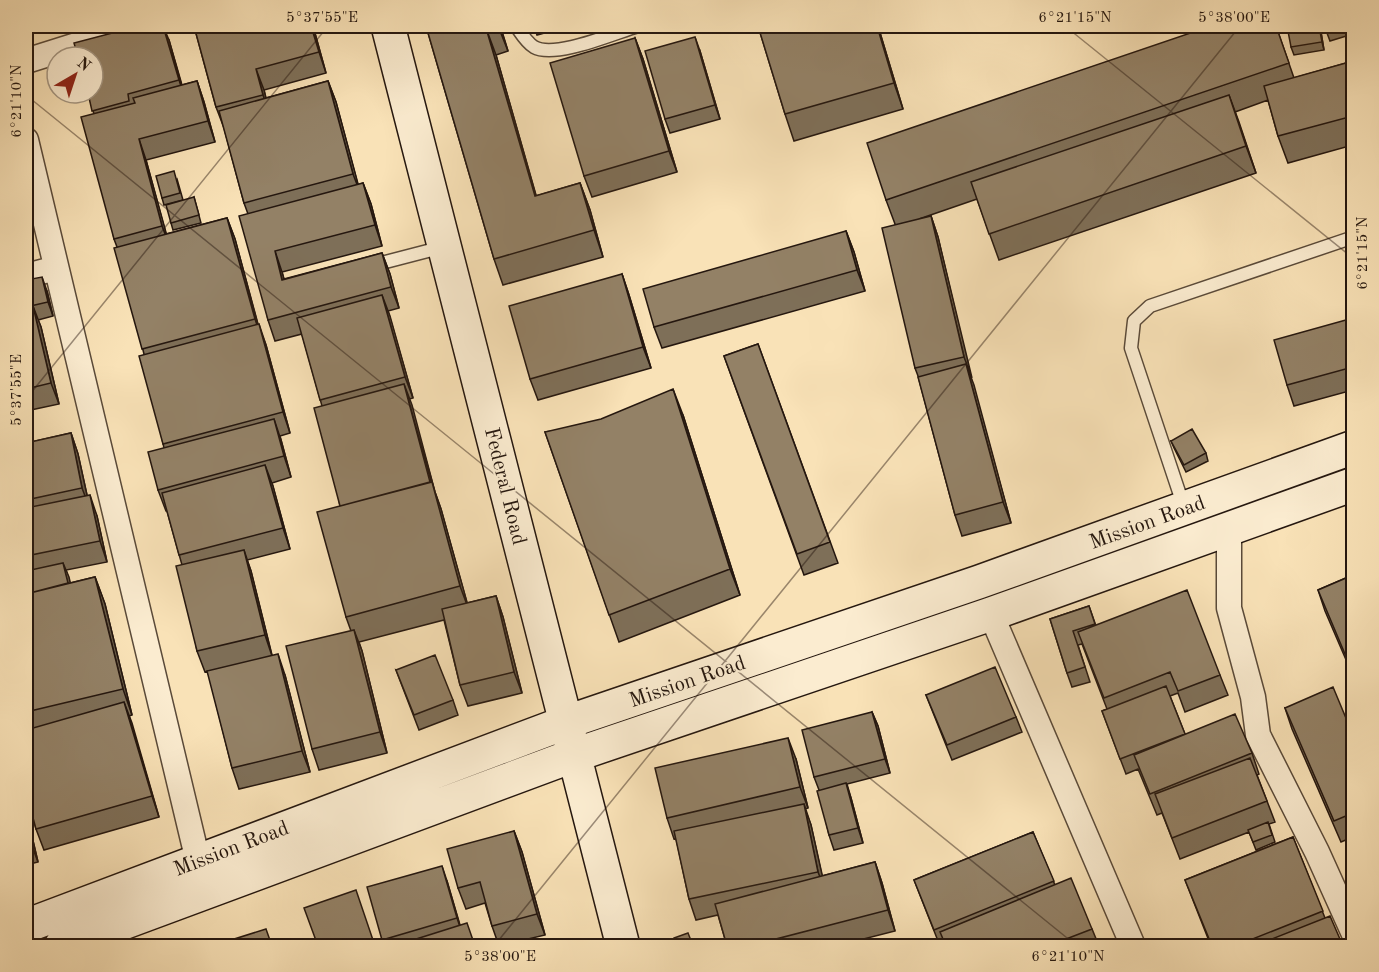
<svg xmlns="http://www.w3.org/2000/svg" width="1379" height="972" font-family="'Old Standard TT',serif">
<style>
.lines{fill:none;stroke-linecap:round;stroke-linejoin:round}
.lane-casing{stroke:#5a4a39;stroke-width:15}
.street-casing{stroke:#5a4a39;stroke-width:27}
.secondary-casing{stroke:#25170f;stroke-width:36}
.lane{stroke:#fbecd0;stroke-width:12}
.street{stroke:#fbecd0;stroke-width:24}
.secondary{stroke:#fbecd0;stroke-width:33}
.wall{fill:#7e6f58;stroke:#25170f;stroke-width:1.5}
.shaded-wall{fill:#675a47;stroke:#25170f;stroke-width:1.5}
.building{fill:#938166;stroke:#25170f;stroke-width:1.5}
.ticks{fill:none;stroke:#25170f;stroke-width:1.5;stroke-opacity:0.45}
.labels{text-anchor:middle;stroke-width:4.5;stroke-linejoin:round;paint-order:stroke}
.street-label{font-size:21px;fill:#25170f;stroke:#fbecd0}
.neatline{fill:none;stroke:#25170f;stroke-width:2}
.ticks-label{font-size:15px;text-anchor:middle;fill:#25170f}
</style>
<rect width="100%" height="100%" fill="#f9e2b7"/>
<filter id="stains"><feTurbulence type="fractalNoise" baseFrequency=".00333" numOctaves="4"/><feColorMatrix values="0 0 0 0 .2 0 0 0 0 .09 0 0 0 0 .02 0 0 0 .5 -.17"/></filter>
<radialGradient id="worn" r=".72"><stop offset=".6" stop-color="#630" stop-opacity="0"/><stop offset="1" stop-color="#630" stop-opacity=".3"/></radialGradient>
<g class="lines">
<defs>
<path id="lane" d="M516,26C521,33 526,42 534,47C555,59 614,33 638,26
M370,266L443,247
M1184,507L1131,348L1134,321L1150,306L1354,237"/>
<path id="street" d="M26,61L137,26
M26,140L198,861
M26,276L56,268
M1229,529V608L1253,697L1258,735L1317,852L1354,934
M991,614L1133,946"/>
<path id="secondary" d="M388,26L623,946
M26,926L567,722L979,582L1354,447
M61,946L575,755L991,614L1354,484"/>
</defs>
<use href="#lane" class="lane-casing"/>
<use href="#street" class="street-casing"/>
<use href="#secondary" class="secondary-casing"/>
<use href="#lane" class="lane"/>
<use href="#street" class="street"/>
<use href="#secondary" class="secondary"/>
</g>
<path class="wall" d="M194,26H313L326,73L264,90L266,98L328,81L336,102L358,185L363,183L371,204L382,246L282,272L284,279L382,253L390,274L399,308L388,311L413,398L409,399L435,492L441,509L467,603L496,596L503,617L522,693L468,706L460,685L444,620L359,642L362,651L387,753L319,770L312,749L351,631L346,617L340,506L322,406L302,334L275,341L268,320L248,214L244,203L224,128L216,107Z
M426,26H500L508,51L496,55L536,196L580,183L590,210L603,257L503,285L494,259Z
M534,26H570L537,35Z
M758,26H878L903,109L794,141L785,114Z
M1276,26L1294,78L1353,61V145L1288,163L1278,136L1268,100L1235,112L1256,173L999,260L977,199L919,219L931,216L938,237L971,378L1011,523L962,536L955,515L918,376L915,368L895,224L886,200Z
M1320,26L1324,50L1294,55L1291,47Z
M1353,26V34L1330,41L1327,33Z
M635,38L643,59L677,172L592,197L584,176Z
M169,40L182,85L197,81L204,102L215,142L146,160L166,234L227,218L235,239L258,324L266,345L290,433L280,436L291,477L272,483L290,549L247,560L251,571L272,655L285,675L310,772L239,789L232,768L208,671L205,672L197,651L182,565L167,511H166L158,490L164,448L144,354L117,247L114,239L94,114L88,93Z
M700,51L720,119L670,133L665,119Z
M177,179L183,200L164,205L162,198Z
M194,197L201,223L173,230L171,223Z
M846,231L854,252L865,291L662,348L654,327Z
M622,274L629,295L651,368L538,400L530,379Z
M26,280L47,291L53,316L38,320L41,327L59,404L26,411Z
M1353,318V390L1294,406L1287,385Z
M758,344L838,563L804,575L724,356Z
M683,415L740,595L619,642L545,432Z
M71,433L78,454L87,495L97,516L107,562L66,570L70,583L95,577L105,604L132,715L129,716L159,817L44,850L36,829L26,792V443Z
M1171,441L1206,453L1208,461L1186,472L1174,448Z
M1353,575V676L1325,611L1318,590Z
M1089,606L1096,626L1220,675L1228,695L1185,712L1178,693L1170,696L1185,734L1252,753L1259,774L1257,775L1275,822L1269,824L1275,842L1256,850L1249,832L1180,859L1162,813L1157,815L1138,769L1126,774L1102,711L1107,709L1082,644L1078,645L1090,682L1072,687L1067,673L1050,619Z
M396,670L453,700L458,715L419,730Z
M926,695L1016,717L1022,732L952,760Z
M1285,708L1353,735V837L1341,842L1292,729Z
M872,712L878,726L890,773L847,784L851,798L863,843L834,850L829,835L819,790L814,777Z
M796,759L808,808L805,809L811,825L822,876L875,862L882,883L895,931L836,946H727L718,915L696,920L689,899L676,838L674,839L667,818Z
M26,811L38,862L26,865Z
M514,831L522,852L545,935L499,946L492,926L485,903L466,909L458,888Z
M1033,832L1055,885L1092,929L1099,946H940L914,880Z
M1293,837L1325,918L1343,946H1211L1185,880Z
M447,881L460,925L476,946H385L382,940Z"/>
<path class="shaded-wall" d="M163,26L169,40L186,101L179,80Z
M311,26H313L326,73L319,52Z
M498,26H500L501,28L508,51Z
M877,26H878L903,109L894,83Z
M1319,26H1320L1324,50L1322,42Z
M486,28L496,55L544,223L535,196Z
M695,37L700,51L720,119L715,105Z
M635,38L643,59L677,172L669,151Z
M256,69L264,90L270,116L263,95Z
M197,81L204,102L215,142L208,121Z
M328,81L336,102L361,195L353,174Z
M1229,95L1239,122L1256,173L1246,146Z
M139,139L146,160L170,247L162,226Z
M363,183L371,204L382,246L375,225Z
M580,183L590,210L603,257L594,230Z
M931,216L938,237L972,378L964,357Z
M227,218L235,239L262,340L255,319Z
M846,231L854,252L865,291L857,270Z
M275,251L282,272L290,301L282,280Z
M382,253L390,274L399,308L391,287Z
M622,274L629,295L651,368L643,347Z
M42,277L47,291L53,316L48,302Z
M382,295L390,316L413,398L405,377Z
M33,306L41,327L59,404L51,383Z
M259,324L266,345L290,433L283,412Z
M966,364L974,385L1011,523L1003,502Z
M404,384L412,405L435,492L441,509L470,613L460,586Z
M673,389L683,415L740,595L730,569Z
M274,419L281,440L291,477L284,456Z
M71,433L78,454L90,509L82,488Z
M265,465L273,486L290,549L283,528Z
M90,495L97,516L107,562L100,541Z
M244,550L251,571L272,656L265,635Z
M63,563L69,577L76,609L70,595Z
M95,577L105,604L132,715L123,689Z
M496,596L503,617L522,693L514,672Z
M354,630L362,651L387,753L380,732Z
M278,654L285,675L310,772L302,751Z
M124,702L132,723L159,817L152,796Z
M872,712L878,726L890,773L885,759Z
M788,738L796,759L808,808L800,787Z
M846,783L851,798L863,843L858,828Z
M804,804L811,825L826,892L818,872Z
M26,811L38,862L30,841L26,821Z
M514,831L522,852L545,935L537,914Z
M875,862L882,883L895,931L888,910Z
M442,866L447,881L462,933L457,918Z"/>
<path class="building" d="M139,26H163L179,80L128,94L129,101L92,111L88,93H93V57H78L74,43Z
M194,26H311L319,52L256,69L263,95L216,107Z
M426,26H495L486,28L535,196L580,183L594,230L494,259Z
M758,26H877L894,83L785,114Z
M1211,26H1276L1289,63L886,200L867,143Z
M1287,26H1319L1322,42L1291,47Z
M1325,26H1353L1327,33Z
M695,37L715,105L665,119L645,51Z
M635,38L669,151L584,176L550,63Z
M1353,61V116L1278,136L1264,86Z
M197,81L208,121L139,139L162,226L114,239L81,117L135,103L133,98Z
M328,81L353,174L244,203L219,111Z
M1229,95L1246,146L989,234L971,182Z
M174,171L180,193L162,198L156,176Z
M363,183L375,225L275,251L282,280L382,253L391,287L268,320L239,216Z
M194,197L199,215L171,223L166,205Z
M931,216L964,357L915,368L882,228Z
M227,218L255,319L142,349L114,248Z
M846,231L857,270L654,327L643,289Z
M622,274L643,347L530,379L509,306Z
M42,277L48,302L26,307V280Z
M382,295L405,377L320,400L297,318Z
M33,306L51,383L26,389V308Z
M1353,318V367L1287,385L1274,340Z
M259,324L283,412L163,444L139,356Z
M758,344L830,542L797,554L724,356Z
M966,364L1003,502L955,515L918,377Z
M404,384L430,482L340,506L314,408Z
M673,389L730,569L609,615L545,432L601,419Z
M274,419L284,456L158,490L148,452Z
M1192,429L1206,453L1184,465L1171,441Z
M71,433L82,488L26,500V443Z
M265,465L283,528L179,555L162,493Z
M432,482L460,586L346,617L317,512Z
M90,495L100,541L26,556V508Z
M244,550L265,635L197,651L176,566Z
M63,563L68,583L26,594V571Z
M1353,575V673L1318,590Z
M95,577L123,689L26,712V594Z
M1187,590L1220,675L1178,691L1170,672L1104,698L1078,632Z
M496,596L514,672L460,685L442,609Z
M1089,606L1095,624L1073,631L1085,667L1067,673L1050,619Z
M354,630L380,732L312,749L286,646Z
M278,654L302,751L232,768L207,671Z
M435,655L453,700L414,715L396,670Z
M995,667L1016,717L947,745L926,695Z
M1166,686L1185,734L1120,759L1102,711Z
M1333,687L1353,735V813L1334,821L1285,708Z
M124,702L152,796L36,829L26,792V730Z
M872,712L885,759L814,777L802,730Z
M1235,714L1252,753L1150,794L1134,755Z
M788,738L800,787L667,818L655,768Z
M1250,758L1267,801L1172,838L1155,794Z
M846,783L858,828L829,835L817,791Z
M804,804L818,872L689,899L674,831Z
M26,821L30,841L26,842Z
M1268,822L1272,835L1253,842L1248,830Z
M514,831L537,914L492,926L480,882L458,888L447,849Z
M1033,832L1054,881L934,930L914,880Z
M1293,837L1323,911L1235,946H1212L1185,880Z
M875,862L888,910L749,946H727L715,904Z
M442,866L457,918L382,940L367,887Z
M1071,878L1092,929L1048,946H946L940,932Z
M356,890L375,946H318L304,908Z
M1330,916L1343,946H1254Z
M467,923L475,946H394Z
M266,929L272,946H212Z
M688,933L692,943L683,946H676L674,938Z"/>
<path class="ticks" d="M1065,26L1354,259M26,95L1077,946M26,399L328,26M494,946L1240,26"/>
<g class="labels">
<g class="street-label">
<text transform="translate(506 486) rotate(76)" y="7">Federal Road</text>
<text transform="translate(1147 522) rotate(-20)" y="7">Mission Road</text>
<text transform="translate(687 681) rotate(-19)" y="7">Mission Road</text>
<text transform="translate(231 848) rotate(-21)" y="7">Mission Road</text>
</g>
</g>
<rect width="1379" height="972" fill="none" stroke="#f9e2b7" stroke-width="66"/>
<g transform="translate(75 75) rotate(39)"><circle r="28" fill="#fbecd0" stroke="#a59783" stroke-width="1.5"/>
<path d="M0-4.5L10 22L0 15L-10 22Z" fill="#8f2418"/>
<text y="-9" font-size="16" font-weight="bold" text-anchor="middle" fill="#25170f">N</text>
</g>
<rect x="33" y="33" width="1313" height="906" class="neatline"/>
<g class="ticks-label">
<text x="322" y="22">5°37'55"E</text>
<text x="1075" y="22">6°21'15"N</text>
<text x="1234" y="22">5°38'00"E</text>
<text transform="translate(16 101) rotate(-90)" y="5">6°21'10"N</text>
<text transform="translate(1362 253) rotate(-90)" y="5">6°21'15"N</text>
<text transform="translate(16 390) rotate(-90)" y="5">5°37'55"E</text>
<text x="500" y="961">5°38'00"E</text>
<text x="1068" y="961">6°21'10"N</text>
</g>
<rect width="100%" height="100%" filter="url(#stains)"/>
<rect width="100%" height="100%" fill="url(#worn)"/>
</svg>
